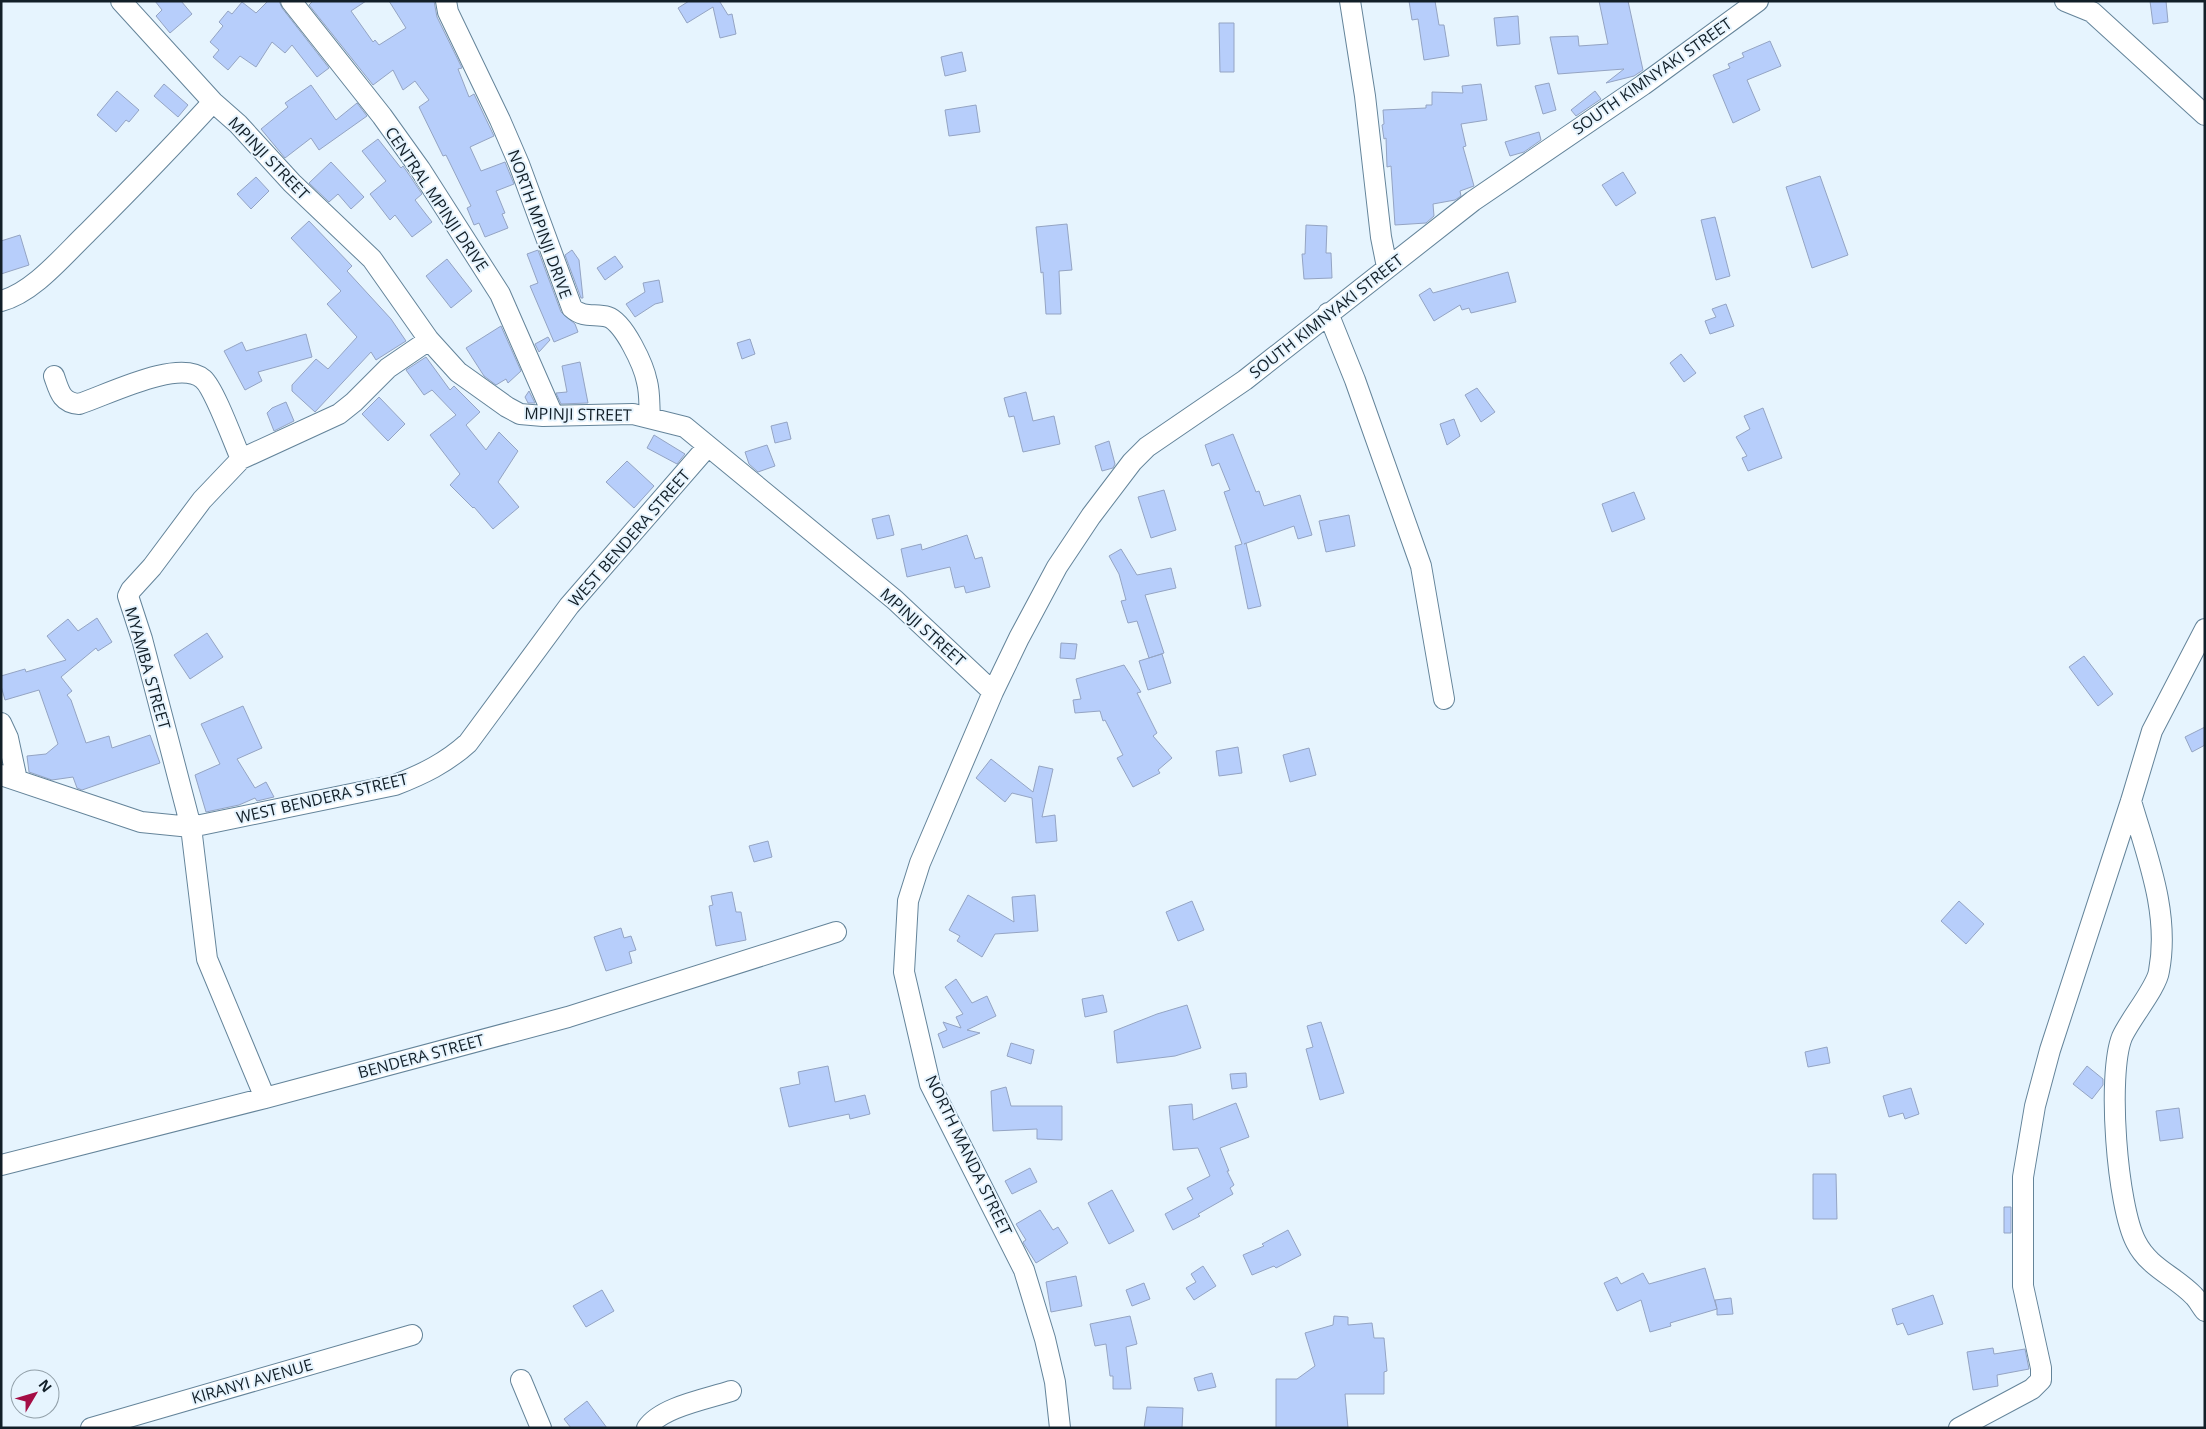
<svg xmlns="http://www.w3.org/2000/svg" width="2206" height="1429" font-family="'Open Sans',sans-serif">
<style>
.building{fill:#b7cefb;stroke:#94a4c3}
.lines{fill:none;stroke-linecap:round;stroke-linejoin:round}
.minor-casing{stroke:#64849a;stroke-width:22}
.minor{stroke:#fff;stroke-width:20}
.labels{text-anchor:middle;stroke-width:4;stroke-linejoin:round;paint-order:stroke}
.street-label{font-size:16px;fill:#121f28;stroke:#e6f4fe}
</style>
<rect width="100%" height="100%" fill="#e6f4fe"/>
<path class="building" d="M155,1H181L192,14L170,33L156,16L162,10Z
M268,1H279L282,8L329,68L317,77L292,45L285,53L272,42L256,67L240,56L228,70L213,57L219,50L210,42L223,26L219,22L228,11L232,14L242,2L256,13Z
M313,1H366L351,11L373,42L375,40L379,45L406,28L389,1H434L437,17L462,68L458,69L469,97L474,94L494,136L470,147L481,171L505,162L514,184L496,191L505,213L502,214L508,228L485,237L479,223L474,225L467,208L471,206L446,155L443,156L419,107L429,100L415,81L403,90L393,70L373,85L309,5Z
M689,1H721L720,2L728,15L732,14L736,34L720,38L713,7L687,23L678,8Z
M1409,1H1435L1439,25H1444L1449,56L1424,60L1418,19L1412,20Z
M1599,1H1628L1643,70L1634,76L1606,83L1624,69L1558,74L1550,37L1578,36L1579,46L1608,44Z
M2150,1H2166L2168,22L2153,24Z
M1518,16L1520,44L1497,46L1494,18Z
M1219,23H1234V72H1220Z
M1770,41L1781,66L1747,80L1760,110L1733,123L1713,75L1730,68L1728,64L1744,57L1742,53Z
M962,52L966,71L945,76L941,57Z
M1549,83L1556,110L1543,114L1535,86Z
M164,84L188,105L178,117L154,96Z
M1481,84L1487,120L1461,124L1466,146L1463,147L1474,186L1460,191L1461,196L1455,200L1433,204L1434,216L1426,223L1395,225L1391,166L1387,167L1386,138L1384,139L1382,125L1384,124L1383,110L1426,108V105H1432V92L1463,93L1462,86Z
M311,85L336,120L357,103L367,116L319,150L311,138L285,158L261,129L288,107L285,103Z
M117,91L139,110L129,122L126,120L116,132L97,115Z
M1595,91L1601,99L1576,116L1571,110Z
M976,105L980,132L949,136L945,110Z
M1539,132L1541,140L1524,152L1510,156L1505,142Z
M378,139L401,168L403,166L410,176L422,194L415,200L432,222L412,237L395,215L390,220L370,194L386,181L362,151Z
M331,162L364,197L351,209L338,194L329,202L309,183Z
M1623,172L1636,193L1616,206L1602,185Z
M1820,176L1848,255L1812,268L1786,187Z
M256,177L269,191L251,209L237,194Z
M1715,217L1730,276L1716,280L1701,220Z
M309,221L352,266L347,271L391,319L406,341L376,360L371,352L315,412L292,391V385L316,359L328,369L357,337L327,304L341,291L291,238Z
M1067,224L1072,270L1059,271L1061,314H1046L1043,272L1041,273L1036,227Z
M1306,225L1327,226L1326,253H1331L1332,278L1304,279L1302,254H1305Z
M20,235L29,265L1,274V241Z
M538,250L561,312L575,324L578,332L554,342L530,286L538,283L527,254Z
M572,250L579,260L583,298H581L565,255Z
M615,256L623,267L605,280L597,268Z
M447,259L472,291L451,308L426,276Z
M1508,272L1516,302L1471,313L1469,308L1462,310L1460,305L1434,321L1419,295L1430,288L1433,293Z
M659,280L663,302L655,304L635,317L626,304L645,292L643,283Z
M1726,304L1734,326L1710,334L1705,321L1716,317L1712,309Z
M501,326L521,371L508,383L506,379L496,385L484,376L466,348Z
M306,334L312,357L258,372L262,381L245,390L224,351L242,342L246,351Z
M548,337L550,340L539,352L535,344Z
M750,339L755,354L742,359L737,343Z
M1681,354L1696,373L1684,382L1670,363Z
M426,357L450,390L454,386L480,412L466,425L486,450L499,432L518,451L498,482L519,507L493,529L474,507L473,508L450,485L460,474L430,435L456,415L432,390L424,395L406,370Z
M580,362L588,403L561,404L556,393L567,392L562,366Z
M1477,388L1495,412L1481,422L1465,395Z
M529,391L535,403H528L525,397Z
M1026,392L1033,421L1054,416L1060,444L1023,452L1014,416L1009,417L1004,398Z
M379,397L405,424L388,441L362,414Z
M286,402L294,421L274,431L267,413L272,408Z
M1763,408L1782,458L1748,471L1742,458L1747,456L1736,437L1750,429L1744,416Z
M1454,419L1460,436L1447,445L1440,424Z
M787,422L791,439L775,443L771,426Z
M1233,434L1256,492L1259,491L1264,506L1300,495L1312,535L1298,539L1294,526L1244,544L1246,543L1261,606L1248,609L1235,546L1242,544L1224,492L1230,490L1219,463L1212,466L1205,445Z
M654,435L685,454L677,464L647,448Z
M1109,441L1115,464L1113,468L1102,471L1095,446Z
M767,445L775,466L758,472L749,464L745,452Z
M627,461L654,486L634,508L606,482Z
M1164,490L1176,530L1151,538L1138,497Z
M1634,492L1645,519L1612,532L1602,504Z
M889,515L894,535L877,539L872,519Z
M1349,515L1355,546L1326,552L1319,521Z
M967,535L975,559L982,557L990,587L966,593L964,586L955,588L950,567L907,577L901,549L921,544L922,550Z
M1121,549L1137,575L1171,568L1176,588L1145,595L1164,653L1149,658L1137,621L1128,623L1121,601L1126,600L1119,574L1109,556Z
M97,618L112,642L98,651L96,648L61,677L72,691L67,695L71,700L86,743L109,736L112,748L150,735L160,763L82,790L77,788L73,777L52,780L29,772L27,756L46,754L58,744L39,690L5,700L1,686V676L25,669L26,672L66,660L47,636L68,619L78,631Z
M207,633L223,657L190,679L174,655Z
M1061,643L1077,644L1075,659L1060,658Z
M1162,654L1171,683L1148,690L1139,661Z
M2084,656L2113,694L2098,706L2069,667Z
M1124,665L1141,692L1137,693L1157,733L1153,736L1172,758L1158,770L1160,773L1133,787L1117,758L1123,755L1105,720L1103,721L1100,711L1075,713L1073,700L1081,699L1076,679Z
M243,706L262,748L237,759L255,788L266,782L274,797L257,801L255,798L239,805L206,812L195,775L220,764L201,724Z
M2205,727V745L2192,752L2185,737Z
M1238,747L1242,773L1219,776L1216,751Z
M1309,748L1316,775L1290,782L1283,755Z
M991,759L1033,792L1039,766L1053,769L1042,817L1055,815L1057,841L1036,843L1032,798L1012,793L1005,802L976,778Z
M768,841L772,857L754,862L749,846Z
M732,892L736,912H741L746,940L716,946L709,906L713,905L711,896Z
M968,895L1014,922L1012,897L1035,895L1038,931L995,934L982,957L957,941L960,936L949,930Z
M1192,901L1204,930L1178,941L1166,912Z
M1959,901L1984,924L1966,944L1941,921Z
M621,928L624,938L631,936L636,950L629,952L632,963L606,971L594,937Z
M956,979L972,1003L987,996L996,1016L967,1030L980,1033L943,1048L938,1034L947,1030L943,1022L961,1028L956,1017L963,1014L945,987Z
M1103,995L1107,1012L1085,1017L1082,999Z
M1187,1005L1201,1048L1175,1056L1117,1063L1114,1031L1157,1014Z
M1321,1022L1344,1093L1320,1100L1306,1049L1313,1047L1307,1026Z
M1011,1043L1034,1050L1031,1064L1007,1056Z
M1827,1047L1830,1063L1808,1067L1805,1052Z
M828,1066L835,1102L865,1095L870,1114L850,1119L849,1114L789,1127L780,1088L800,1084L798,1072Z
M2087,1066L2103,1079V1085L2092,1099L2073,1084Z
M1246,1073L1247,1087L1232,1089L1230,1074Z
M1006,1087L1011,1106H1062V1140L1037,1139V1129L993,1131L991,1091Z
M1911,1088L1919,1114L1905,1119L1903,1113L1889,1117L1883,1096Z
M1236,1103L1249,1137L1220,1148L1229,1171H1227L1234,1185L1230,1188L1233,1194L1198,1214L1200,1216L1173,1230L1165,1214L1193,1199L1187,1188L1210,1176L1198,1148L1173,1150L1169,1106L1192,1104L1193,1120Z
M2179,1108L2183,1138L2160,1141L2156,1111Z
M1030,1168L1037,1182L1012,1194L1005,1181Z
M1813,1174H1836L1837,1219H1813Z
M1112,1190L1134,1231L1109,1244L1088,1203Z
M2004,1207H2011V1233H2004Z
M1040,1210L1053,1230L1058,1227L1068,1243L1036,1263L1024,1244L1023,1242L1026,1240L1016,1224Z
M1288,1230L1301,1255L1276,1268L1274,1266L1252,1275L1243,1255L1264,1246L1262,1244Z
M1203,1266L1216,1286L1194,1300L1186,1288L1196,1282L1191,1274Z
M1705,1268L1717,1309L1715,1300L1731,1298L1733,1314L1717,1315V1309L1670,1323L1671,1326L1650,1332L1641,1300L1617,1311L1604,1283L1617,1277L1621,1284L1643,1273L1649,1284Z
M1076,1276L1082,1306L1051,1312L1046,1282Z
M1144,1283L1150,1299L1132,1306L1126,1290Z
M602,1290L614,1311L586,1327L573,1306Z
M1933,1295L1943,1324L1908,1335L1903,1323L1897,1325L1892,1309Z
M1130,1316L1137,1344L1126,1347L1131,1389H1113V1376H1110L1106,1344L1095,1346L1090,1324Z
M1334,1316L1348,1317V1325L1372,1323L1374,1338H1384L1387,1371L1384,1372V1394H1345L1348,1428H1276V1379H1297L1315,1366L1305,1333L1333,1325Z
M1993,1348L1994,1354L2025,1349L2029,1369L1997,1375L1998,1386L1973,1390L1967,1352Z
M1212,1373L1216,1387L1198,1391L1194,1378Z
M587,1401L607,1428H571L564,1419Z
M1147,1407L1183,1408L1182,1428H1144Z"/>
<g class="lines">
<defs>
<path id="minor" d="M121,1L213,102L238,124L292,183L372,259L429,340L458,372L507,407L520,414L543,416L633,414L685,427L895,600L993,692
M291,1L382,116L420,169L500,294L553,415
M446,1L448,12L500,120L519,164L572,308C584,319 595,313 608,317C624,322 644,366 647,382C650,393 649,406 650,417
M1350,1L1365,96L1381,237L1387,267
M2065,1L2092,12L2205,115
M1,301C33,293 64,255 87,233C130,190 172,147 213,102
M1328,313L1355,380L1421,566L1444,699
M54,376C59,390 61,403 79,404C107,395 179,358 203,379C214,388 234,443 241,459
M1,723L8,738L17,780
M1,775L141,822L191,827L395,785C423,774 446,763 468,743L569,606L708,446
M2131,801C2147,856 2170,913 2159,971C2157,987 2130,1019 2122,1037C2107,1075 2117,1206 2136,1242C2149,1268 2175,1276 2194,1296C2198,1300 2201,1306 2205,1311
M265,1098L207,959L191,827L142,639L128,596L131,590L152,567L202,500L241,459L339,414L354,402L388,368L429,340
M1,1165L265,1098L568,1017L836,932
M521,1380L541,1428
M91,1428L412,1335
M647,1428C661,1407 707,1399 731,1391
M1060,1428L1055,1382L1045,1339L1024,1270L930,1084L904,972L908,901L920,863L993,692L1019,638L1057,567L1091,516L1132,462L1147,447L1245,380L1473,201L1643,85L1758,1
M1959,1428L2032,1389L2041,1380V1368L2023,1286V1177L2035,1106L2050,1050L2131,801L2152,731L2205,629"/>
</defs>
<use href="#minor" class="minor-casing"/>
<use href="#minor" class="minor"/>
</g>
<g class="labels">
<g class="street-label">
<text transform="translate(1652 76) rotate(-35)" y="6">SOUTH KIMNYAKI STREET</text>
<text transform="translate(269 158) rotate(46)" y="6">MPINJI STREET</text>
<text transform="translate(437 199) rotate(56)" y="6">CENTRAL MPINJI DRIVE</text>
<text transform="translate(540 224) rotate(70)" y="6">NORTH MPINJI DRIVE</text>
<text transform="translate(1326 316) rotate(-38)" y="6">SOUTH KIMNYAKI STREET</text>
<text transform="translate(578 414) rotate(1)" y="6">MPINJI STREET</text>
<text transform="translate(629 538) rotate(-49)" y="6">WEST BENDERA STREET</text>
<text transform="translate(923 627) rotate(42)" y="6">MPINJI STREET</text>
<text transform="translate(148 668) rotate(74)" y="6">MYAMBA STREET</text>
<text transform="translate(322 798) rotate(-13)" y="6">WEST BENDERA STREET</text>
<text transform="translate(421 1056) rotate(-15)" y="6">BENDERA STREET</text>
<text transform="translate(969 1155) rotate(64)" y="6">NORTH MANDA STREET</text>
<text transform="translate(252 1381) rotate(-16)" y="6">KIRANYI AVENUE</text>
</g>
</g>
<rect width="2206" height="1429" fill="none" stroke="#121f28" stroke-width="5"/>
<g transform="translate(35 1394) rotate(52)"><circle r="24" fill="#e6f4fe" stroke="#919fa8"/>
<path d="M0-4L9 19L0 12L-9 19Z" fill="#a50d45"/>
<text y="-8" font-size="14" font-weight="bold" text-anchor="middle" fill="#121f28">N</text>
</g>
</svg>
